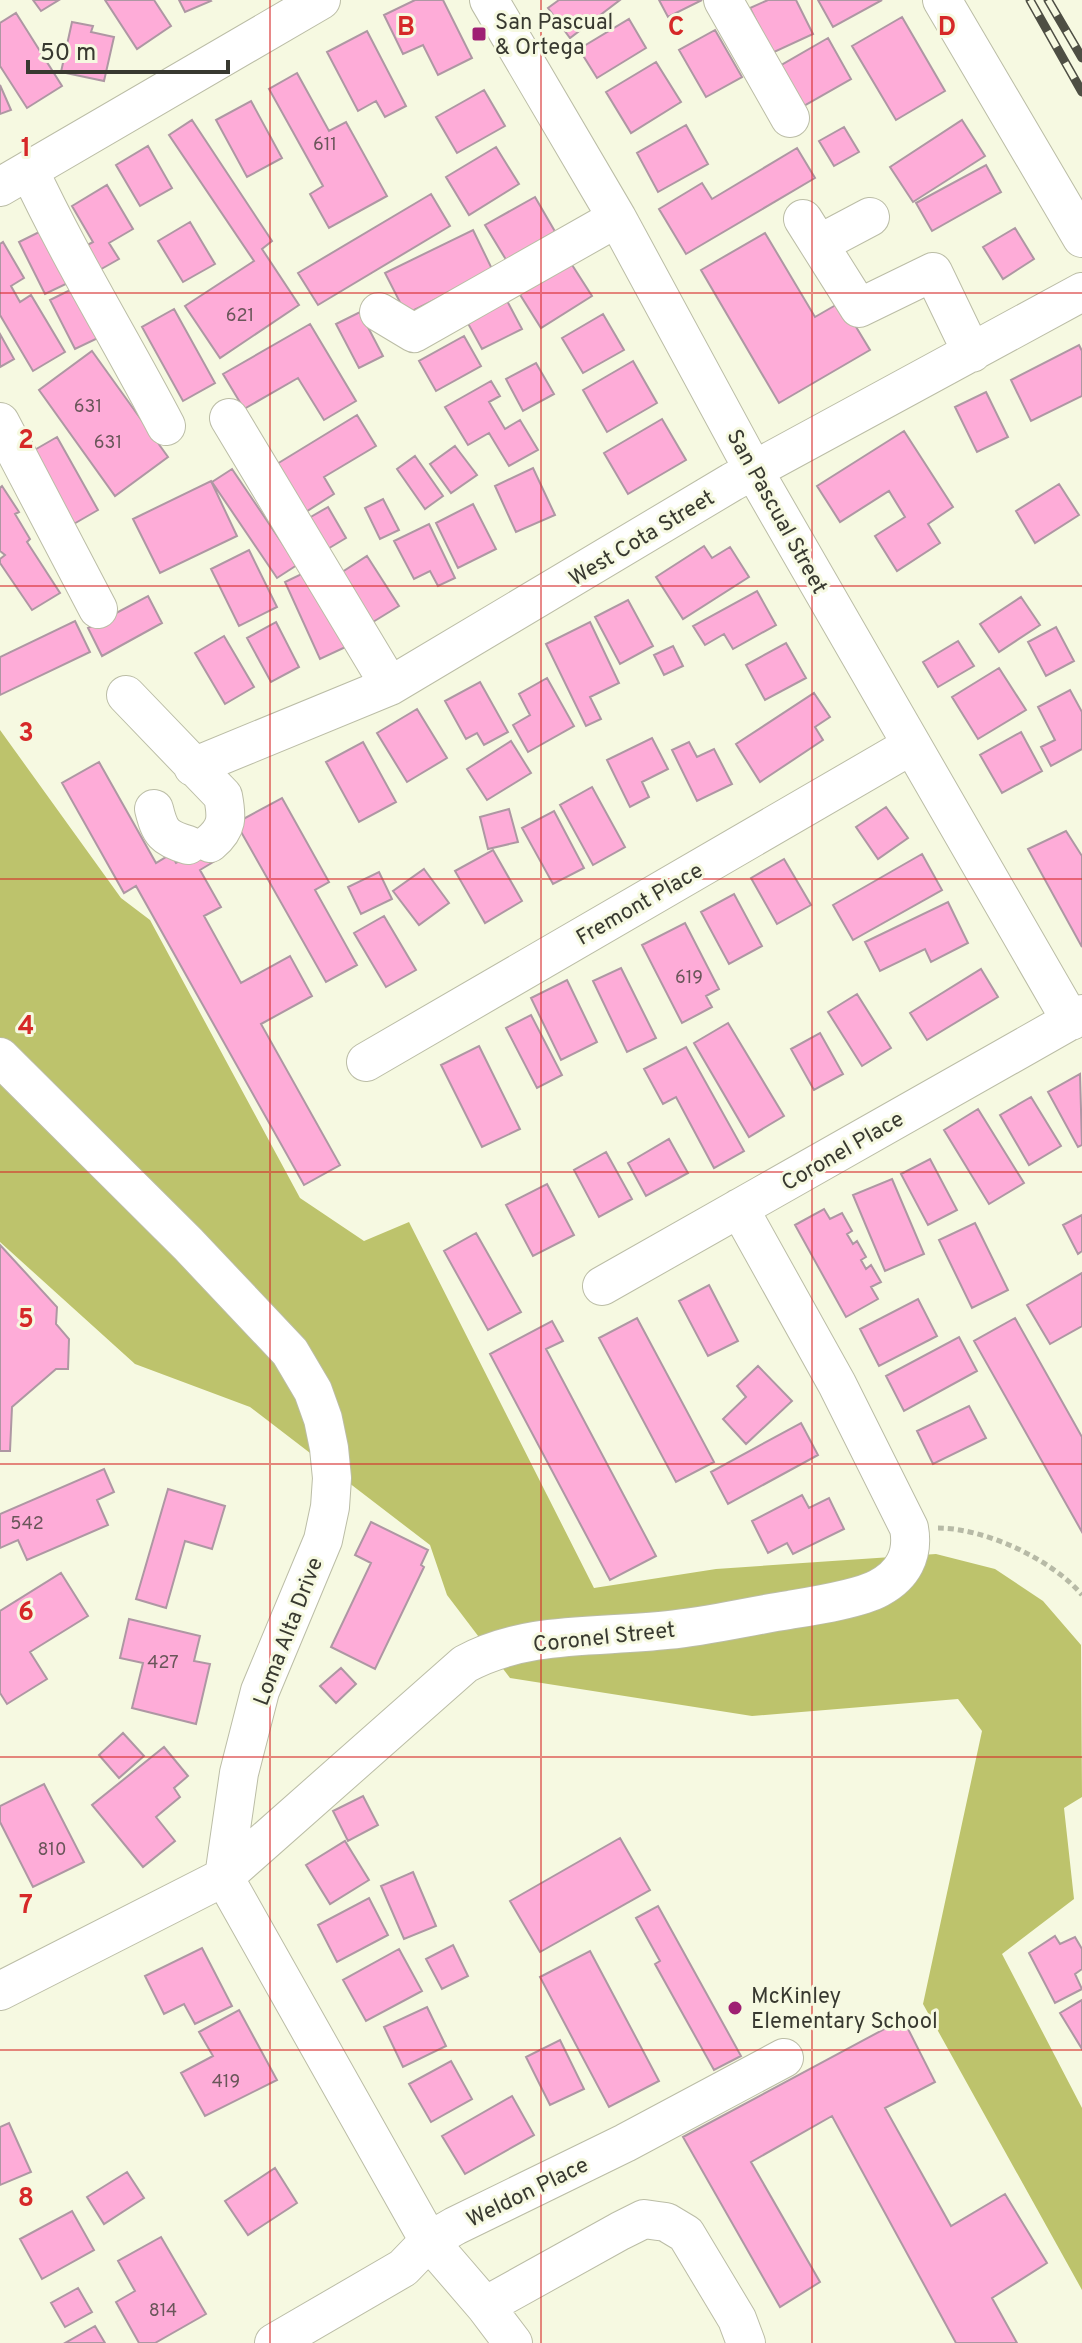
<svg xmlns="http://www.w3.org/2000/svg" width="1082" height="2343" font-family="Overpass,sans-serif">
<style>
.forest{fill:#bdc36c}
.building{fill:#feacd8;stroke:#ae97a3;stroke-width:2}
.lines{fill:none;stroke-linecap:round;stroke-linejoin:round}
.minor-casing{stroke:#bbbda6;stroke-width:40}
.path{stroke:#b7baa6;stroke-width:5;stroke-dasharray:6 4;stroke-linecap:butt}
.minor{stroke:#fff;stroke-width:38}
.rail-casing{stroke:#4e4f44;stroke-width:9}
.rail{stroke:#f6f9e1;stroke-width:6;stroke-dasharray:18;stroke-linecap:butt}
.grid{fill:none;stroke:#d62828;stroke-width:2;stroke-opacity:0.55}
.poi-dot{fill:#9f2073;stroke:#f6f9e1;stroke-width:3}
.labels{text-anchor:middle;stroke-width:6;stroke-linejoin:round;paint-order:stroke}
.number-label{font-size:18px;fill:#6a565a}
.poi-label{font-size:22px;fill:#383930;stroke:#f6f9e1;text-anchor:start}
.street-label{font-size:22px;fill:#383930;stroke:#f6f9e1}
.grid-label{font-size:26px;text-anchor:middle;font-weight:bold;fill:#d62828;stroke:#f6f9e1;stroke-width:6;stroke-linejoin:round;paint-order:stroke}
</style>
<rect width="100%" height="100%" fill="#f6f9e1"/>
<path class="forest" d="M0,730L121,898L150,920L300,1198L364,1241L409,1222L594,1588L716,1569L936,1554L995,1569L1043,1601L1081,1645L1082,1797L1064,1808L1074,1899L1002,1954L1082,2108V2290L923,2004L982,1731L958,1699L752,1716L510,1678L447,1595L430,1545L250,1407L135,1364L0,1242Z"/>
<path class="building" d="M33,0H59L41,11Z
M105,0H154L171,26L137,49Z
M179,0H210L211,1L185,12Z
M415,0H443L472,58L438,75L423,45L403,54L384,15Z
M559,0H620L570,38L548,8Z
M659,0H702L668,17Z
M768,0H796L813,34L772,53L750,8Z
M818,0H882L833,27Z
M16,13L62,86L27,108L0,66V23Z
M902,17L945,91L896,120L852,46Z
M629,19L646,48L597,78L579,49Z
M72,22L93,26L91,32L114,37L104,81L61,72Z
M715,30L742,77L706,97L679,50Z
M367,31L406,106L385,117L376,101L358,111L327,52Z
M828,38L851,79L800,108L778,67Z
M656,62L681,102L631,133L606,92Z
M297,73L329,131L346,122L387,196L329,228L310,194L323,186L269,89Z
M0,85L11,110L0,114Z
M484,90L505,126L457,153L436,117Z
M251,101L282,158L247,177L216,120Z
M192,120L272,241L262,249L299,305L220,358L185,306L254,261L169,135Z
M962,120L985,156L913,202L890,167Z
M686,125L708,164L658,192L637,153Z
M844,127L859,152L834,166L819,141Z
M148,146L172,188L140,206L116,165Z
M496,147L519,184L469,215L446,177Z
M797,148L815,178L686,254L659,209L702,183L712,199Z
M986,165L1001,192L932,231L916,203Z
M107,185L133,229L109,243L119,259L96,272L82,248L93,242L72,206Z
M431,194L450,226L318,305L298,273Z
M535,197L557,235L508,263L485,225Z
M190,222L215,264L183,282L158,241Z
M1015,228L1034,259L1003,279L983,247Z
M43,230L70,282L45,294L19,242Z
M473,230L493,271L406,314L385,273Z
M765,233L815,317L841,302L870,350L779,403L701,270Z
M3,242L24,278L11,286L20,302L31,295L65,352L33,371L0,315V244Z
M565,254L592,296L541,328L514,285Z
M76,287L100,337L75,349L50,300Z
M505,297L522,329L482,349L465,318Z
M174,309L215,383L183,401L142,327Z
M360,312L383,356L359,368L336,324Z
M603,314L624,350L583,373L562,338Z
M310,324L356,401L324,420L298,378L244,409L223,374Z
M0,334L14,359L0,367Z
M464,336L481,366L436,391L419,361Z
M1079,345L1082,351V396L1031,421L1011,380Z
M92,351L168,457L115,496L39,390Z
M633,361L657,403L607,432L583,390Z
M536,363L554,394L523,411L506,379Z
M491,381L500,396L489,402L505,429L520,420L538,450L509,466L489,433L468,445L445,407Z
M986,392L1008,437L977,452L955,407Z
M357,415L376,446L324,477L334,494L301,515L272,467Z
M662,419L686,460L628,494L604,453Z
M904,431L953,507L928,524L940,543L897,571L875,536L905,517L889,491L840,522L817,486Z
M57,437L98,510L72,525L31,452Z
M455,446L477,475L451,493L430,464Z
M415,456L443,496L425,509L397,469Z
M533,468L555,515L516,532L495,486Z
M232,469L297,565L277,578L212,482Z
M211,481L237,536L160,573L133,519Z
M1059,484L1079,515L1035,543L1016,511Z
M2,486L19,512L15,514L30,539L27,542L60,593L32,610L0,563V559L5,555L0,551V488Z
M383,499L399,530L380,539L365,508Z
M473,504L496,549L458,568L436,523Z
M328,507L346,538L321,553L302,522Z
M429,524L455,578L438,586L430,571L414,579L394,541Z
M704,546L712,558L730,547L749,577L683,619L656,577Z
M249,550L277,607L239,626L211,569Z
M367,556L399,606L368,625L336,576Z
M316,567L352,644L320,659L285,582Z
M757,591L776,625L733,649L724,634L705,645L693,626Z
M148,596L162,623L102,656L88,628Z
M1021,597L1040,625L999,652L980,624Z
M628,600L653,646L620,664L595,617Z
M75,621L90,652L0,695V657Z
M276,622L299,667L271,682L247,638Z
M590,622L619,683L590,697L601,719L586,726L546,644Z
M1056,627L1074,661L1046,676L1028,642Z
M224,636L254,687L225,704L195,653Z
M958,641L974,666L938,687L923,662Z
M786,643L806,678L765,700L746,665Z
M673,646L683,666L664,675L654,655Z
M999,668L1026,710L978,739L952,697Z
M547,678L574,726L528,752L513,725L530,715L519,694Z
M480,682L508,732L484,745L477,733L466,739L445,701Z
M1070,690L1082,712V749L1051,766L1041,747L1055,740L1038,707Z
M814,693L830,717L815,727L823,740L760,782L736,744Z
M417,709L447,758L407,782L377,733Z
M1021,732L1042,771L1002,793L980,755Z
M652,738L668,769L642,782L649,797L630,807L607,760Z
M511,741L531,773L487,800L467,769Z
M363,742L396,802L359,822L326,762Z
M689,742L697,757L714,749L732,784L697,801L672,750Z
M99,762L156,863L171,854L176,863L207,846L215,861L200,870L221,907L204,916L241,983L290,956L312,996L261,1024L340,1165L304,1185L136,886L124,893L62,783Z
M592,787L625,847L593,865L560,805Z
M282,798L329,882L315,890L357,965L326,982L236,823Z
M886,807L908,838L878,859L856,827Z
M509,809L518,842L488,849L480,817Z
M554,811L584,868L553,884L522,828Z
M1066,831L1082,856V947L1028,849Z
M493,850L522,901L485,923L455,871Z
M922,854L942,890L853,940L833,905Z
M784,859L811,905L777,924L751,878Z
M424,869L449,903L419,925L393,891Z
M379,872L392,899L361,914L348,887Z
M734,894L762,946L729,964L701,912Z
M948,902L968,943L931,962L925,949L880,971L865,942Z
M384,916L416,970L386,987L354,933Z
M685,923L719,989L706,996L712,1007L682,1023L642,945Z
M621,968L656,1038L627,1052L593,981Z
M981,969L998,997L927,1040L910,1013Z
M567,980L597,1042L561,1060L531,998Z
M857,994L891,1048L862,1066L828,1012Z
M531,1015L562,1075L537,1088L506,1028Z
M728,1023L784,1116L749,1137L694,1043Z
M820,1033L843,1074L814,1090L791,1049Z
M479,1046L520,1129L482,1147L441,1065Z
M686,1047L744,1151L714,1168L676,1097L663,1104L644,1069Z
M1080,1074L1082,1145L1078,1147L1048,1092Z
M1031,1097L1061,1146L1029,1165L1000,1115Z
M978,1109L1024,1183L989,1204L944,1130Z
M669,1139L688,1173L646,1196L628,1163Z
M606,1152L632,1199L599,1217L574,1170Z
M930,1159L957,1210L928,1225L901,1174Z
M892,1179L924,1254L885,1271L853,1195Z
M547,1184L574,1235L533,1256L506,1205Z
M824,1209L830,1219L842,1213L852,1231L847,1234L853,1244L857,1241L866,1257L861,1260L866,1269L871,1265L881,1282L871,1287L878,1299L846,1317L795,1225Z
M1082,1215V1251L1078,1254L1063,1225Z
M975,1223L1008,1290L972,1308L939,1240Z
M476,1233L521,1312L488,1330L444,1251Z
M0,1245L57,1307L56,1324L69,1339L68,1369H56L12,1407L10,1451H0Z
M1082,1273V1326L1050,1344L1027,1305Z
M709,1285L738,1341L708,1356L679,1301Z
M918,1299L937,1336L879,1366L860,1329Z
M637,1318L714,1462L676,1482L599,1338Z
M1015,1318L1082,1437V1532L974,1341Z
M552,1321L563,1341L546,1349L656,1556L610,1580L490,1354Z
M959,1337L977,1371L904,1411L886,1376Z
M758,1366L792,1401L746,1444L723,1419L746,1397L737,1386Z
M969,1406L986,1438L933,1464L917,1431Z
M801,1423L818,1455L728,1504L711,1472Z
M104,1469L114,1492L97,1500L108,1525L27,1560L18,1540L0,1548V1514Z
M168,1489L225,1506L212,1549L185,1541L166,1608L136,1599Z
M802,1495L809,1508L829,1498L844,1529L793,1554L787,1543L768,1553L752,1521Z
M371,1522L428,1550L421,1565L424,1567L375,1669L331,1647L371,1563L355,1555Z
M61,1573L88,1616L30,1652L47,1679L7,1704L0,1693V1611Z
M129,1619L200,1636L194,1661L210,1664L196,1724L132,1708L143,1663L120,1658Z
M341,1668L356,1684L336,1703L320,1686Z
M123,1733L144,1756L119,1778L99,1755Z
M164,1747L188,1776L174,1788L180,1797L156,1817L175,1841L143,1867L92,1805Z
M44,1784L84,1862L33,1887L0,1822V1806Z
M363,1796L378,1825L348,1841L333,1811Z
M620,1838L650,1890L540,1952L510,1901Z
M345,1841L369,1880L330,1904L306,1865Z
M413,1872L436,1926L404,1939L381,1886Z
M369,1898L388,1935L337,1962L318,1925Z
M658,1906L741,2056L714,2070L655,1964L660,1961L636,1918Z
M1055,1936L1060,1944L1075,1937L1082,1949V1969L1075,1974L1082,1989L1055,2003L1029,1953Z
M453,1945L468,1976L442,1989L426,1959Z
M202,1948L232,2006L195,2024L184,2004L164,2014L145,1976Z
M399,1949L422,1991L366,2021L343,1980Z
M590,1951L659,2081L609,2107L540,1977Z
M1082,2000V2049L1060,2013Z
M427,2007L446,2046L403,2067L384,2027Z
M239,2010L277,2080L205,2116L181,2073L213,2056L199,2032Z
M903,2019L935,2082L885,2108L951,2226L1005,2194L1047,2263L992,2298L1017,2343H956L832,2116L751,2162L820,2282L780,2307L683,2137Z
M560,2040L584,2089L550,2105L526,2057Z
M451,2061L472,2099L431,2122L409,2084Z
M512,2096L534,2135L465,2174L442,2136Z
M9,2123L31,2172L0,2185V2127Z
M275,2168L297,2203L248,2235L225,2201Z
M127,2172L144,2198L104,2224L87,2197Z
M72,2211L94,2250L42,2279L20,2239Z
M161,2237L206,2314L155,2343H139L116,2302L135,2291L118,2261Z
M78,2288L92,2312L65,2327L51,2303Z
M95,2326L105,2343H65Z"/>
<g class="lines">
<defs>
<path id="minor" d="M489,0L617,218L754,471L1071,1021
M723,0L790,118
M942,0L1082,238
M29,170C70,258 121,340 166,426
M0,187L321,0
M803,219L859,308L933,272L972,353
M819,244L870,217
M379,312L414,333L617,218
M229,418L390,686
M0,422L98,609
M126,695L223,796C227,817 228,828 210,843
M193,767L390,686L732,482L1082,292
M154,809C160,833 164,838 188,845
M0,1057L188,1244L290,1352L313,1391L323,1419L329,1448L332,1478L330,1507L323,1540L260,1691L239,1773L224,1877L429,2241L485,2306L513,2343
M366,1062L912,745
M602,1286L1082,1014
M0,1991L224,1877L465,1664C528,1630 599,1638 668,1630C709,1626 749,1616 789,1610C813,1606 859,1599 879,1588C903,1575 914,1555 909,1528L837,1384L739,1208
M485,2306L620,2231L644,2219L658,2221L666,2222L686,2234L737,2319L746,2343
M274,2343L403,2268L429,2241L455,2226L625,2143L784,2058"/>
</defs>
<use href="#minor" class="minor-casing"/>
<path class="path" d="M938,1528C984,1528 1052,1559 1082,1595"/>
<use href="#minor" class="minor"/>
<defs>
<path id="rail" d="M1030,0L1082,92
M1048,0L1082,58"/>
</defs>
<use href="#rail" class="rail-casing"/>
<use href="#rail" class="rail"/>
</g>
<path class="grid" d="M270,0V2343M541,0V2343M812,0V2343M0,293H1082M0,586H1082M0,879H1082M0,1172H1082M0,1464H1082M0,1757H1082M0,2050H1082"/>
<g class="poi-dot">
<rect x="471" y="26" width="16" height="16" rx="4"/>
<circle cx="735" cy="2008" r="8"/>
</g>
<g class="labels">
<g class="number-label">
<text x="325" y="150">611</text>
<text x="240" y="321">621</text>
<text x="88" y="412">631</text>
<text x="108" y="448">631</text>
<text x="689" y="983">619</text>
<text x="27" y="1529">542</text>
<text x="163" y="1668">427</text>
<text x="52" y="1855">810</text>
<text x="226" y="2087">419</text>
<text x="163" y="2316">814</text>
</g>
<g class="poi-label">
<text x="495" y="29">San Pascual<tspan x="495" dy="25">&amp; Ortega</tspan></text>
<text x="751" y="2003">McKinley<tspan x="751" dy="25">Elementary School</tspan></text>
</g>
<g class="street-label">
<text transform="translate(778 511) rotate(61)" y="8">San Pascual Street</text>
<text transform="translate(641 537) rotate(-31)" y="8">West Cota Street</text>
<text transform="translate(639 903) rotate(-30)" y="8">Fremont Place</text>
<text transform="translate(842 1150) rotate(-30)" y="8">Coronel Place</text>
<text transform="translate(287 1631) rotate(-69)" y="8">Loma Alta Drive</text>
<text transform="translate(604 1636) rotate(-6)" y="8">Coronel Street</text>
<text transform="translate(527 2191) rotate(-26)" y="8">Weldon Place</text>
</g>
</g>
<g class="grid-label">
<text x="406" y="35">B</text>
<text x="676" y="35">C</text>
<text x="947" y="35">D</text>
<text x="26" y="156">1</text>
<text x="26" y="448">2</text>
<text x="26" y="741">3</text>
<text x="26" y="1034">4</text>
<text x="26" y="1327">5</text>
<text x="26" y="1620">6</text>
<text x="26" y="1913">7</text>
<text x="26" y="2206">8</text>
</g>
<path d="M28 60v12h200v-12" fill="none" stroke="#383930" stroke-width="4"/>
<text x="40" y="60" font-size="24" fill="#383930" stroke="#f6f9e1" stroke-width="6" paint-order="stroke">50 m</text>
</svg>
